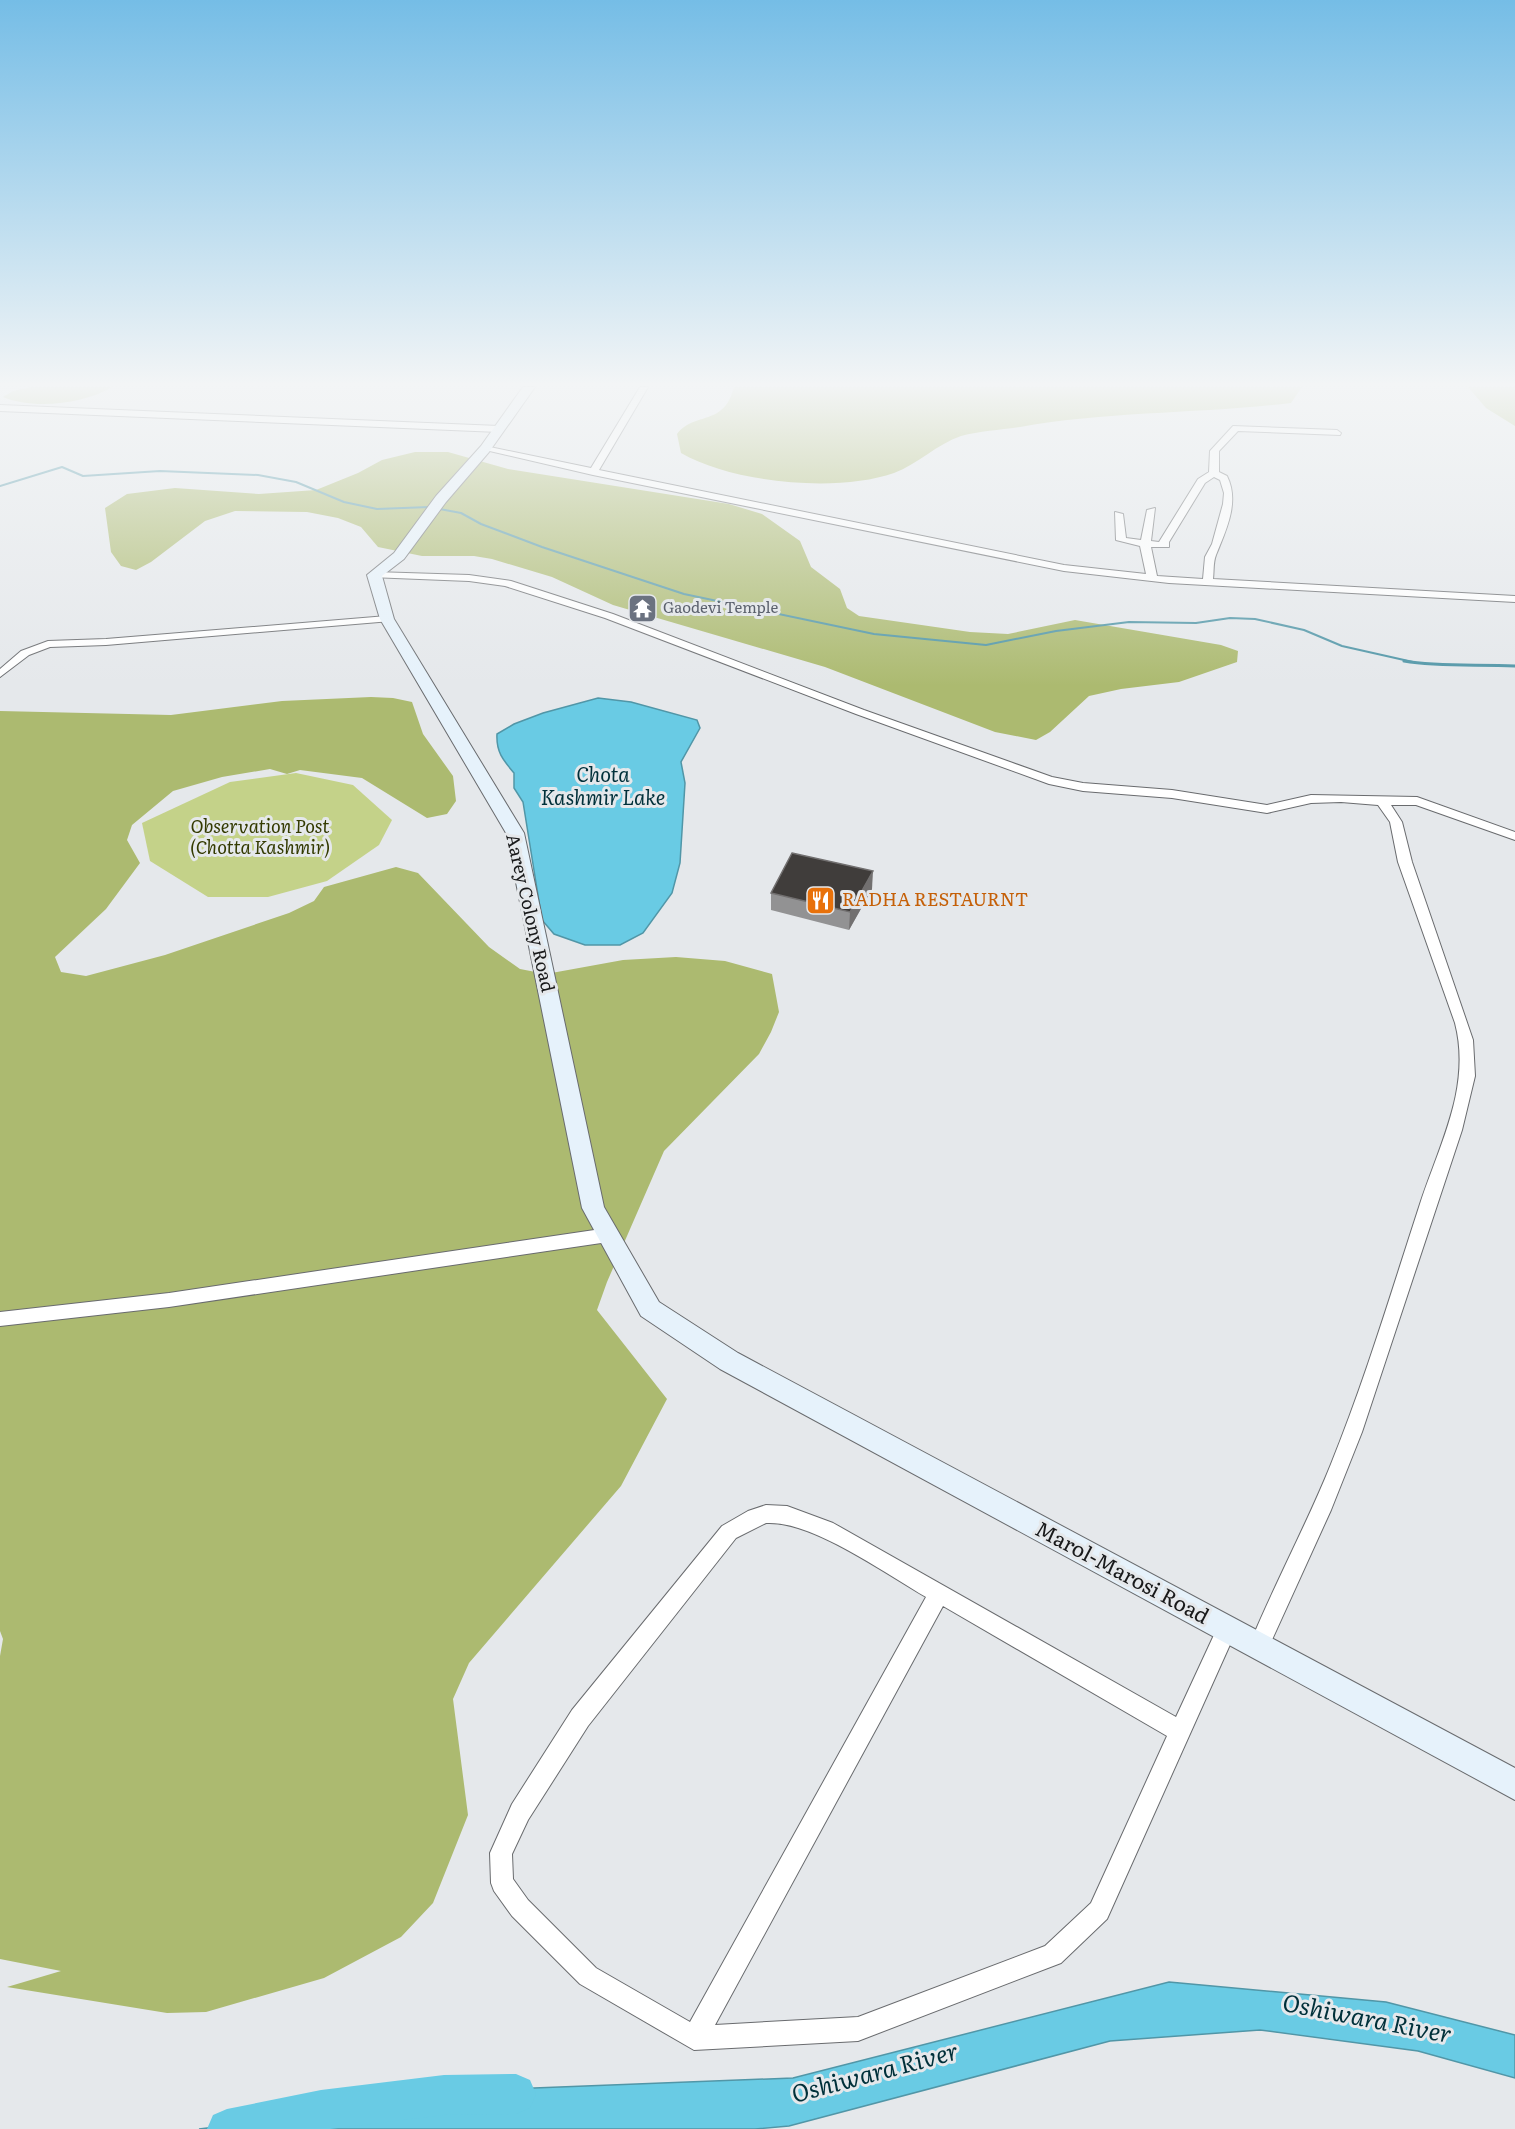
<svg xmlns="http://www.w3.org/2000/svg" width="1515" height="2129" font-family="Literata,serif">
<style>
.green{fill:#c4d289}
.forest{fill:#acba70}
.water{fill:#69cbe4;stroke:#5196a7;stroke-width:1.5}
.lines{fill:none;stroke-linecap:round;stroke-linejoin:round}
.stream-far1{stroke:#5196a7;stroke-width:2}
.stream{stroke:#5196a7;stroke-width:3}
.river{fill:#69cbe4;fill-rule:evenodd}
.minor-casing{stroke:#696b6e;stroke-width:2}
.tertiary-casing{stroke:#696b6e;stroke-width:2}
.secondary-casing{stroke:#696b6e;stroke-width:2}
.minor{fill:#fff;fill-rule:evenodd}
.tertiary{fill:#fff;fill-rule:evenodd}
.secondary{fill:#e6f2fb;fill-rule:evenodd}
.wall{fill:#929293}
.shaded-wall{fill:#727070}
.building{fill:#403d3b;stroke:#727070;stroke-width:1.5}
.labels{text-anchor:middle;stroke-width:6;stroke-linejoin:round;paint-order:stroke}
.far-worship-label{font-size:15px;fill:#5b616d;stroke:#e5e8eb;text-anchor:start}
.park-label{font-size:18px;font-style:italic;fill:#333a00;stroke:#e5e8eb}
.food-label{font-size:18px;fill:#c56008;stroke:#e5e8eb;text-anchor:start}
.street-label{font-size:18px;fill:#18191a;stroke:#e5e8eb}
.water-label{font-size:20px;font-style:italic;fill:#00303a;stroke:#e5e8eb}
.near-street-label{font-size:21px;fill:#18191a;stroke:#e5e8eb}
.near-water-label{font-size:24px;font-style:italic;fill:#00303a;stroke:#e5e8eb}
</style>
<rect width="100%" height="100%" fill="#e5e8eb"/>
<path class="green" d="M296,773L353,785L392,820L379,845L327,881L268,897H208L150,861L142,823L230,782Z"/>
<path class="forest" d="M31,387H112C84,404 34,410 3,397L13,391Z
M734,387H1302L1291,403C1201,414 1110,411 1020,427C1001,430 980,431 961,436C937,444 918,464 894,473C837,493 733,483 681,453L677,434C695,411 724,427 734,387Z
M1468,387H1515V426L1486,408Z
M415,452H448L508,469L729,504L762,514L800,541L811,567L840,589L847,608L859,616L970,632L1008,634L1075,620L1221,645L1238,651L1237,662L1179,682L1121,689L1089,696L1050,732L1036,740L995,732L825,667L613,605L552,577L492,559L474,556H422L378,547L361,527L338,518L307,512L235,511L205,521L151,562L136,570L121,566L111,552L105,508L127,494L175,488L259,494L316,490L358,473L382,460Z
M371,697L393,698L412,702L423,734L453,776L456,801L447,814L427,818L362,778L300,770L287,774L270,769L222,777L173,791L132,825L127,840L140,863L106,909L55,957L61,972L86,976L165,955L289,913L314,901L324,887L396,867L418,873L489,947L520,969L546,974L623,960L676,957L725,961L772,974L779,1012L771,1032L759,1054L664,1151L607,1282L597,1310L667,1399L621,1486L469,1663L453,1699L468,1815L433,1903L401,1937L324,1978L206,2012L167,2013L7,1987L61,1971L0,1959V1656L3,1639L0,1631V711L171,715L282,701Z"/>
<path class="water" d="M598,698L631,702L697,720L700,728L681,762L685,783L680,863L672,893L643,933L620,945H585L554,934L542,920L523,802L514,788V773C503,760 496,752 497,734L514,724L543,713Z
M1169,1982L1386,2002L1515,2035V2078L1418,2051L1260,2030L1110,2041L789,2126L755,2129H199L534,2088L793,2078Z"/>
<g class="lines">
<path class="stream-far1" d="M0,486L62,467L83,476L160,471L258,475L296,482L344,502L377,509L429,507L461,513L481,524L542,547L684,594L874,634L986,645L1056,631L1129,622L1196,623L1230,618L1255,619L1304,630L1342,646L1413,662"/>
<path class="stream" d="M1404,661C1440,667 1478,664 1515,666"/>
<path class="river" d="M516,2074L530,2080L536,2094L530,2108L516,2114L444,2115L330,2129H207L213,2115L227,2109L321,2090L444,2075Z"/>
<defs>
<path id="minor" d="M640,387H648L599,470L1064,565L1146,574L1140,546L1116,540L1115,512L1123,514L1126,538L1141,540L1147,510L1155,508L1151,541L1159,542L1198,479L1209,472L1210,451L1233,426L1337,430L1341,433L1340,435L1238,431L1219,451V472L1227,476C1240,502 1226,530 1216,555C1213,562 1214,572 1213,579L1515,596V602L1169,583L1064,571L593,475L481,449L485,446L591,468ZM1214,477L1220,480L1224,493L1223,504L1212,544L1205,557L1203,579L1157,576L1151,547H1169V542L1205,483Z
M374,572L469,575L511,581L613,614L864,710L1052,777L1083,783L1172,790L1267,805L1311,795L1417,797L1515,832V840L1416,805H1391L1402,822L1412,862L1473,1040L1475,1076L1462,1130L1362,1432L1331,1510L1266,1653L1259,1656L1252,1653L1249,1646C1274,1585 1306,1526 1331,1464C1365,1380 1391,1293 1419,1207C1438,1147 1472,1088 1455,1023L1398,862L1390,822L1378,805L1341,802L1311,803L1267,813L1172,798L1083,791L1049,784L856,714L605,618L505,586L469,581L370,577L369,575Z
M387,616L391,617V621L106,645L50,647L29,655L0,677V669L21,651L48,641L106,639Z
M608,1228L614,1230L616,1235L614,1240L608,1242L169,1307L0,1326V1312L169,1293Z
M766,1505L787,1506L833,1523L1176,1717L1220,1622L1227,1619L1234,1622L1237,1629L1107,1919L1061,1963L858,2041L694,2050L580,1984L512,1916L494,1891L491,1883L490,1853L512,1804L572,1710L722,1526L748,1511ZM766,1523C811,1520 886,1574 926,1597L690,2022L596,1968L528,1900L513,1879L512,1854L528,1820L588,1726L736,1538ZM943,1606L1167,1736L1091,1903L1045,1946L858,2017L715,2025Z"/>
<path id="tertiary" d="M0,405L499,426L504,429L499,432L0,411Z"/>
<path id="secondary" d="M523,387H535L489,452L446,502L404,559L382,576L394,619L524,833L604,1207L659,1302L738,1353L1515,1768V1800L720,1369L641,1316L582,1208L506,833L380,619L367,575L394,553L436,496L481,446Z"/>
</defs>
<use href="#minor" class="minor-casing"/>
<use href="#tertiary" class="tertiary-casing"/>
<use href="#secondary" class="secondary-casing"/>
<use href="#minor" class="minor"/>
<use href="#tertiary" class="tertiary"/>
<use href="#secondary" class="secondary"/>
</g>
<path class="wall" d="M872,889L849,930L771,910V893Z"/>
<path class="shaded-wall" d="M873,871L872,889L849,930L850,912Z"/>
<path class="building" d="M792,853L873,871L850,912L771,893Z"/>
<linearGradient id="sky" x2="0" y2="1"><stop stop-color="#75bde6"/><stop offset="0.56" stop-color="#f3f5f6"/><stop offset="1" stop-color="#f3f5f6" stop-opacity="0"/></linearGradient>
<rect width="1515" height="686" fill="url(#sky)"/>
<defs>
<symbol id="temple-square" viewBox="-11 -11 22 22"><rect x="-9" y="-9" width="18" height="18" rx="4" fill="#6b7280" stroke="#e5e8eb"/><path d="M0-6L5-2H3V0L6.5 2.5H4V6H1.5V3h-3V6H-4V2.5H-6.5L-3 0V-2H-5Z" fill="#fff"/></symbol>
<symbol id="restaurant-square" viewBox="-11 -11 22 22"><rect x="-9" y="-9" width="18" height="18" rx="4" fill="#e8710a" stroke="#e5e8eb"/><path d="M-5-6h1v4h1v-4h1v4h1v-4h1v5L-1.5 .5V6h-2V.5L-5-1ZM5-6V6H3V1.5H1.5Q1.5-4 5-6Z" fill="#fff"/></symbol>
</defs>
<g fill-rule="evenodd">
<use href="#temple-square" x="626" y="592" width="33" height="33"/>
<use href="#restaurant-square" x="804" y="884" width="33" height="33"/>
</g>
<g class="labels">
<g class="far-worship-label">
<text x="663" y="613">Gaodevi Temple</text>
</g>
<g class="park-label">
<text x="260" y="833">Observation Post<tspan x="260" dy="21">(Chotta Kashmir)</tspan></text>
</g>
<g class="food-label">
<text x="842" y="906">RADHA RESTAURNT</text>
</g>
<g class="street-label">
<text transform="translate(530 913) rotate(77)" y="6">Aarey Colony Road</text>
</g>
<g class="water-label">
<text x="603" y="782">Chota<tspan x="603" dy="23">Kashmir Lake</tspan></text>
</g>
<g class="near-street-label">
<text transform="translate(1122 1573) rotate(28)" y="7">Marol-Marosi Road</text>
</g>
<g class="near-water-label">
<text transform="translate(1367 2019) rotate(11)" y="8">Oshiwara River</text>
<text transform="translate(875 2073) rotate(-15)" y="8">Oshiwara River</text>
</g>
</g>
</svg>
